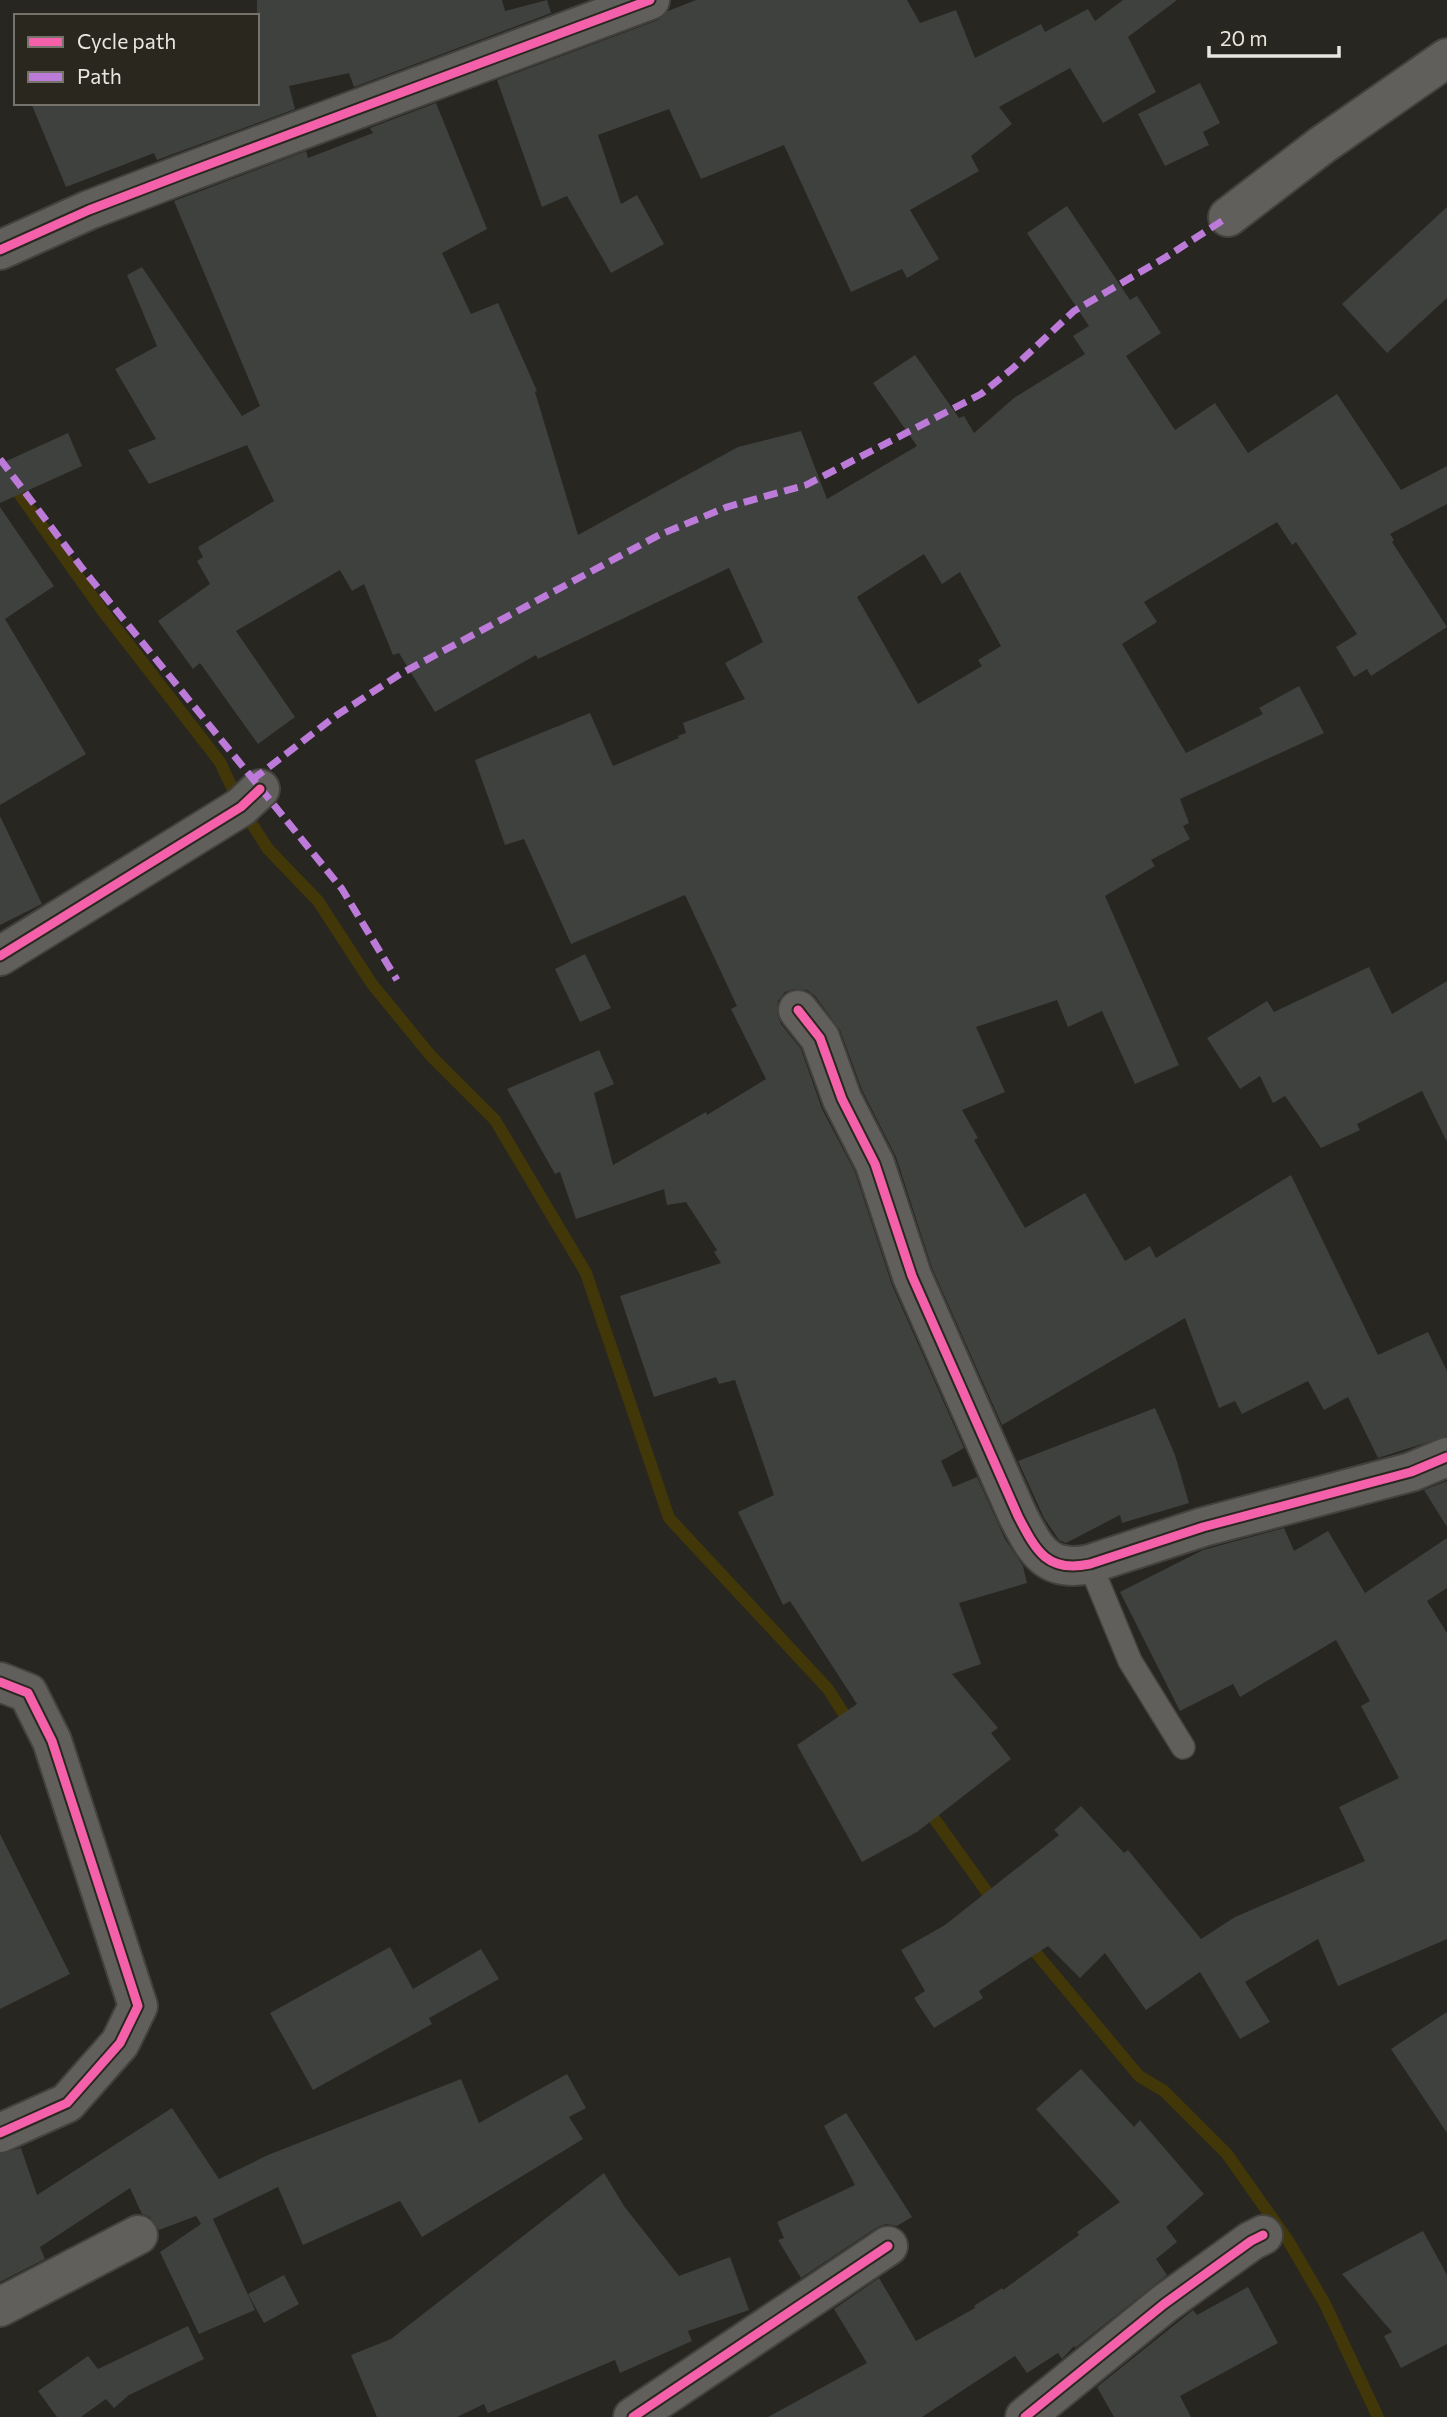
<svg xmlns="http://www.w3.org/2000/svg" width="1447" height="2417" font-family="Commissioner,sans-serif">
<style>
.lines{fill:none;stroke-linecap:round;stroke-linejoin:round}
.stream{stroke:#423708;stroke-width:12}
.building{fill:#3f413f;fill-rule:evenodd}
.lane-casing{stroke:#43423e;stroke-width:26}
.street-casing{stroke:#43423e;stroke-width:42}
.lane{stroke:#605f5c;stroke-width:23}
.street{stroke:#605f5c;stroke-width:38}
.quiet{stroke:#bd7bd9;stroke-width:7;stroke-dasharray:14 7;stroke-linecap:butt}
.cycleway-casing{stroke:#2a271e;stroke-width:13}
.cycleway{stroke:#f560ab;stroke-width:9}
</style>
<rect width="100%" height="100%" fill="#272621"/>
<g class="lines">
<path class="stream" d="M0,467L102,610L220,762L241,807L268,849L318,901L372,984L431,1056L495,1120L586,1273L669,1518L828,1689L851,1725
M926,1807L997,1906
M1026,1941L1139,2076L1164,2091L1227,2154L1289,2242L1325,2304L1378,2417"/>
</g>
<path class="building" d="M257,0H502L505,11L547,0L551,13L354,87L349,73L289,86L295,109L157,160L154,153L66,187L31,103H257Z
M696,0H907L920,23L956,10L975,58L1041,24L1045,32L1088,9L1095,21L1123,0H1177L1128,37L1156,92L1103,123L1070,68L999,107L1012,124L971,156L979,171L910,210L939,259L907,278L902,269L851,292L784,145L701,179L669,109L598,135L621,204L637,195L664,244L611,273L567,196L542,207L497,80L658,20L668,11Z
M1200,83L1220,123L1203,132L1209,145L1165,166L1138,114Z
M436,103L487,229L442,253L471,314L498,303L537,391L535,392L578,535L738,447L801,431L827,499L917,446L873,383L915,355L959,418L964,416L974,433L1014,398L1085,354L1073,336L1089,326L1027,233L1067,206L1130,300L1137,296L1161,333L1126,356L1175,430L1215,403L1248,453L1337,394L1401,490L1447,466V504L1390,534L1394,540L1392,542L1447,627L1371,676L1367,669L1354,677L1336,647L1357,634L1296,542L1292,545L1277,522L1144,602L1157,622L1122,644L1186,753L1263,714L1259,708L1299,686L1324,733L1180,799L1189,823L1183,826L1190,839L1151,860L1155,866L1105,896L1179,1065L1135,1084L1102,1011L1068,1027L1057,1000L976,1027L1005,1092L962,1110L978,1138L974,1140L1025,1228L1085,1193L1125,1261L1150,1246L1156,1258L1291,1175L1378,1355L1428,1332L1447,1371V1436L1378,1458L1348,1397L1324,1410L1308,1381L1242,1414L1235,1401L1219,1408L1185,1318L1002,1425L932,1268L896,1157L862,1090L840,1030L815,996L807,990L794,989L785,992L778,1001L777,1014L781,1024L801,1049L822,1109L855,1172L892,1285L964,1448L941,1461L953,1487L977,1477L1005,1539L1023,1566L1027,1583L959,1603L981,1664L952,1674L998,1728L991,1733L1011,1759L917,1832L862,1862L797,1745L857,1704L790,1601L783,1605L738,1512L774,1495L735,1380L719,1384L716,1377L654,1397L620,1296L721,1263L714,1252L717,1250L686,1202L667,1205L664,1189L576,1219L560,1172L555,1174L507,1089L599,1050L614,1084L594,1093L613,1165L706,1112L707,1115L766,1079L731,1009L737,1006L685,895L571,944L524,839L505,845L475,760L590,713L613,766L679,738L678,736L686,733L683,723L745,699L725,663L763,642L729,568L538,659L536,655L435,712L399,653L393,655L364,584L352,591L340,570L236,631L295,717L258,744L200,663L193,669L158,621L210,584L197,561L203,557L198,547L274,501L247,445L149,484L128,450L156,439L115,369L157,346L127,275L142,267L242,416L260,406L174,201L306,151L308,158L373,133L370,128ZM924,554L942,584L960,572L1001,646L978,660L982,666L918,704L857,597Z
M1447,207V298L1387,353L1342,304Z
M68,433L82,466L0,503V464Z
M0,507L54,586L5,619L86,754L0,805Z
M0,816L42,904L0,925Z
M585,954L611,1008L580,1022L555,969Z
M1369,967L1392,1014L1447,981V1142L1422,1091L1357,1124L1360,1130L1321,1148L1285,1096L1273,1103L1260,1076L1240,1089L1207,1038L1267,1001L1274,1012Z
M1155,1408L1175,1455L1189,1503L1122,1523L1120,1515L1066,1543L1059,1540L1044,1518L1018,1461Z
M1447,1481V1527L1424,1490Z
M1284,1528L1294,1551L1328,1531L1365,1593L1447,1538V1588L1427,1601L1447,1633V1939L1338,1986L1318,1939L1245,1982L1270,2022L1240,2039L1200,1972L1146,2010L1105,1953L1080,1978L1048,1946L979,1991L983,1998L934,2028L914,1998L925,1991L901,1950L945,1925L1059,1835L1054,1830L1081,1806L1124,1853L1128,1850L1201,1939L1235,1917L1365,1861L1339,1807L1399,1778L1361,1706L1370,1701L1336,1640L1240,1697L1233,1684L1180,1711L1120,1592L1203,1550Z
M0,1834L70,1974L0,2009Z
M390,1947L413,1989L481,1949L499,1979L429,2018L432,2024L313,2090L270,2013Z
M1447,2012V2133L1391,2049Z
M1081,2069L1134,2127L1140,2120L1204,2194L1166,2227L1177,2242L1156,2259L1167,2275L1075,2348L1074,2346L1062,2359L1058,2353L1027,2373L1015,2356L922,2417H768L867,2363L834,2309L879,2278L916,2341L975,2308L974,2306L1002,2288L1003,2290L1079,2235L1077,2232L1120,2202L1036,2109Z
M567,2074L586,2108L569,2117L583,2139L422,2237L400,2201L303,2245L278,2187L213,2219L255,2310L199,2334L160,2252L201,2224L196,2216L159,2230L150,2217L142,2214L130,2188L40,2247L45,2259L0,2282V2154L21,2148L37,2195L172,2108L219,2179L268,2155L461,2079L479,2123Z
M846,2113L912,2217L897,2226L886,2224L876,2228L801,2278L778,2240L784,2238L777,2222L855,2185L824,2126Z
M604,2173L624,2206L679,2276L730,2257L749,2310L688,2331L692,2341L620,2373L615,2360L488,2413L484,2404L457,2417H377L351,2355L391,2339Z
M1423,2231L1447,2275V2344L1401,2368L1384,2336L1392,2332L1342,2274Z
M284,2275L299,2304L264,2323L248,2294Z
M1248,2287L1278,2343L1180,2396L1191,2417H1114L1097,2387L1193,2310L1197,2315Z
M188,2326L204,2359L129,2395L114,2408L106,2399L81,2417H57L38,2391L88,2356L98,2369Z"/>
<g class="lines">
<defs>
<path id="lane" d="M1090,1564L1130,1661L1183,1747"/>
<path id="street" d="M1228,217L1322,145L1447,58
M0,250L89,210L183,174L650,0
M0,956L241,807L260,789
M798,1010L820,1038L842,1099L875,1164L912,1276L1018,1516C1036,1551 1047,1573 1090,1564L1203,1527L1411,1472L1447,1457
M0,1682L28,1693L52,1741L138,2006L120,2043L67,2103L0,2133
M0,2307L138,2235
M633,2417L888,2246
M1025,2417L1164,2304L1251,2241L1263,2235"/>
</defs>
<use href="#lane" class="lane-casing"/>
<use href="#street" class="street-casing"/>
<use href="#lane" class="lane"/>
<use href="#street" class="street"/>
<path class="quiet" d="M0,459L82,568L342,889L397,980
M252,780L337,715L402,673L659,535L727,507L806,485L981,394L1012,369L1074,311L1166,257L1228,217"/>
<defs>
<path id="cycleway" d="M0,250L89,210L183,174L650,0
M0,956L241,807L260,789
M798,1010L820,1038L842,1099L875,1164L912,1276L1018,1516C1036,1551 1047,1573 1090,1564L1203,1527L1411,1472L1447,1457
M0,1682L28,1693L52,1741L138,2006L120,2043L67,2103L0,2133
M633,2417L888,2246
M1025,2417L1164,2304L1251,2241L1263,2235"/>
</defs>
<use href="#cycleway" class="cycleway-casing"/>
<use href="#cycleway" class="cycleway"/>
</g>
<rect x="14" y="14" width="245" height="91" fill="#2a271e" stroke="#76736c" stroke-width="2"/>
<rect x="28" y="37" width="35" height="10" fill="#f560ab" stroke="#76736c" stroke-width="2"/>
<text x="77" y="49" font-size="21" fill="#e7e6e0">Cycle path</text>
<rect x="28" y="72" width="35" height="10" fill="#bd7bd9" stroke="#76736c" stroke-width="2"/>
<text x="77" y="84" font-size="21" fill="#e7e6e0">Path</text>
<path d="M1209 46v10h130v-10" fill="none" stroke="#e7e6e0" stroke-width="3.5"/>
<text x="1220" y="46" font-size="21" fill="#e7e6e0" stroke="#2a271e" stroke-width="5" paint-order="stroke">20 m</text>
</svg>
